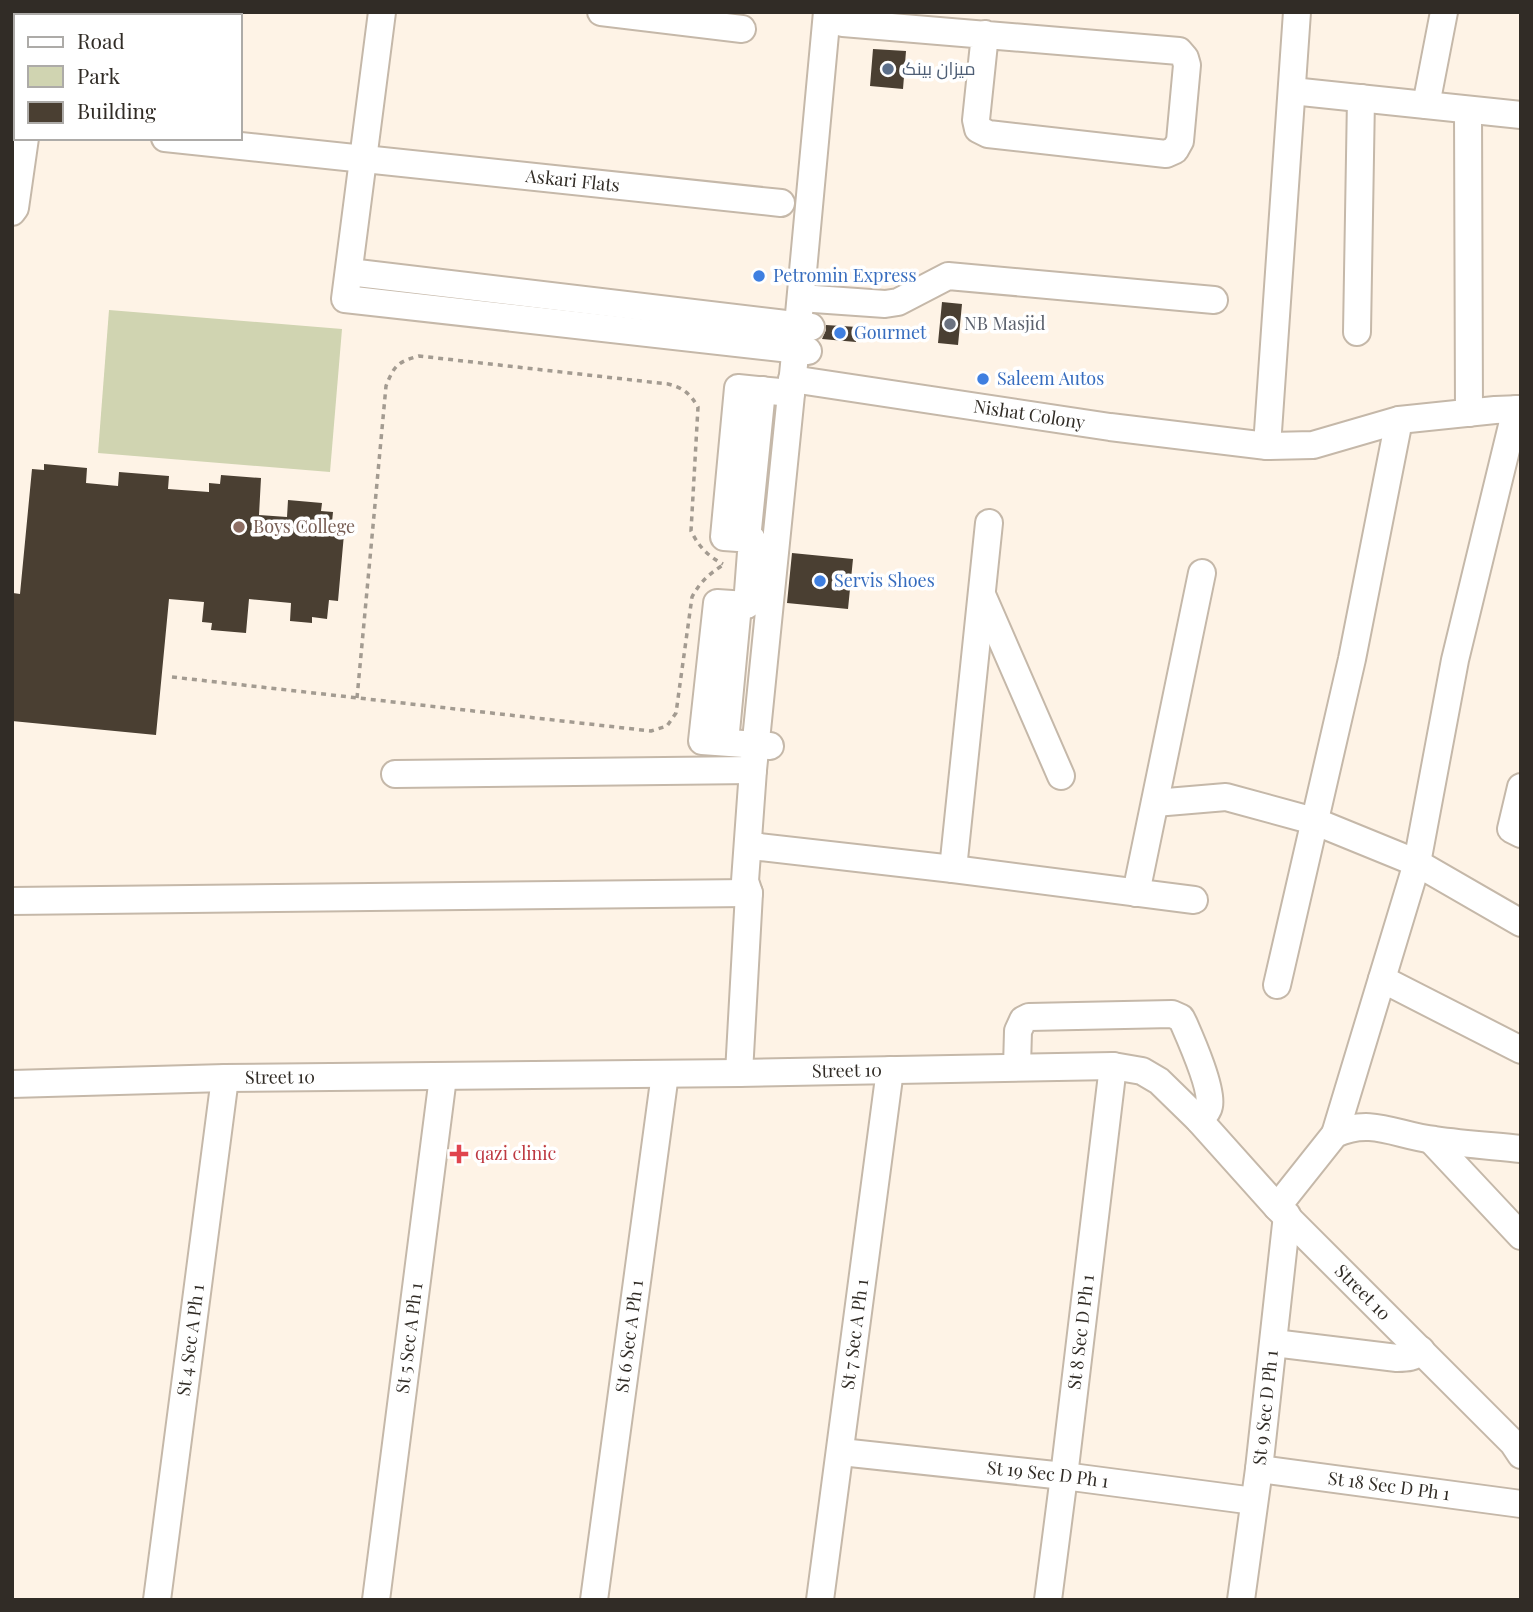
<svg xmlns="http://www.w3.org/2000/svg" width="1533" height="1612" font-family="'Playfair Display',Cairo,serif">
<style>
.green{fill:#d0d4b1}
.building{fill:#4a3f32}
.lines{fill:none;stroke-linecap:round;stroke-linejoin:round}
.minor-casing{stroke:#c5b8a9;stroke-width:30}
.path{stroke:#a39b91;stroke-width:3.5;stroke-dasharray:5 5;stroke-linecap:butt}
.minor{stroke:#fff;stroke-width:26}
.service-dot{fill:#5c6f8a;stroke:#fff;stroke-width:2.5}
.shop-dot{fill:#3f7fe0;stroke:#fff;stroke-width:2.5}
.worship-dot{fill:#6b7280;stroke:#fff;stroke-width:2.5}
.education-dot{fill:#8d6e63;stroke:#fff;stroke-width:2.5}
.health-dot{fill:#e0444e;stroke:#fff;stroke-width:2.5}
.labels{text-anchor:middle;stroke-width:7;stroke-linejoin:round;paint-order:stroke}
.service-label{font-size:18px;fill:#4e5e75;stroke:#fff;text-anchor:start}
.street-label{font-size:18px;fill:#312c26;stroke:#fff}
.shop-label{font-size:18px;fill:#366cbe;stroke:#fff;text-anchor:start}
.worship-label{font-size:18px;fill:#5b616d;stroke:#fff;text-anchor:start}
.education-label{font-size:18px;fill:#785e54;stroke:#fff;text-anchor:start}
.health-label{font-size:18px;fill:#be3a42;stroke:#fff;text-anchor:start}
</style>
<rect width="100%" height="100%" fill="#fef3e6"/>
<path class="green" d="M109,310L342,329L330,472L98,453Z"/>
<path class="building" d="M873,49L906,51L903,89L870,86Z
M942,302L962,304L958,345L938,343Z
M826,325L857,327L856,342L822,339L826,330Z
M44,464L87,468L86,483L118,486L119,472L169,476L168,489L209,492V483L220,484L221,475L261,478L259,515L287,517L288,500L322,503L321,511L333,512L331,532L344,534L338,601L329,600L327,619L312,617V623L290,621L291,603L249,599L246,633L211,630L212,623L202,622L204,602L169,599L156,735L12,721L13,593L20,594L32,469L44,470Z
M792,553L853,559L848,609L787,603Z"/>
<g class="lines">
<defs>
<g id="minor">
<path d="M382,12L345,299L808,351"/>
<path d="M601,12L742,29"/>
<path d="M40,16L41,12"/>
<path d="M843,23L1179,51L1185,58L1187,65L1180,141L1175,150L1166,154L988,134L978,129L976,120L985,34"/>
<path d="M12,85H16"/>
<path d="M1292,91L1521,115"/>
<path d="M1426,105L1444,12"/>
<path d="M1468,110L1469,413"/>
<path id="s1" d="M165,138L781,203"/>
<path d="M12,212L15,208L25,138"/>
<path d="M349,272L811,327"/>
<path d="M814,299L885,304L898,302L948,276L1214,300"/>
<path d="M1357,332L1361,98"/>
<path id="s2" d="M792,379L1110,427L1267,446L1313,445L1399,420L1495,410L1521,409"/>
<path d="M1267,446L1297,12"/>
<path d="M747,539L762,390"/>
<path d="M983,597L1061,776"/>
<path d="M725,742L738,605"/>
<path d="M770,746L702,741L717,603L747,605L752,539L724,537L738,388L791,393"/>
<path d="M395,774L753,770"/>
<path d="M1521,787L1511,829L1521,834"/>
<path d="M1155,803L1226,797L1314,821L1417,863L1521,923"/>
<path d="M760,847L953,869L1194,900"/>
<path d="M953,869L989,523"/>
<path d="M1136,893L1202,573"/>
<path d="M12,901L749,893"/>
<path d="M1382,979L1521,1050"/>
<path d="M1277,985L1352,659L1399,420"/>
<path d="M1017,1067L1018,1031L1023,1020L1029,1017L1172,1014L1181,1018L1184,1024C1191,1040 1213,1090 1209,1106C1208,1112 1203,1116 1199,1120"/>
<path d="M739,1073L749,893L745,881L753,770L798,325L827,12"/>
<path id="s3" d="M12,1084L225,1078L739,1073L1113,1066L1142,1071L1159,1081L1199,1120L1277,1207L1513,1443L1521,1455"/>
<path d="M1335,1134L1417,863L1455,660L1516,409"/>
<path d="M1431,1140L1521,1236"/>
<path d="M1277,1207L1335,1134C1372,1117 1397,1136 1435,1140C1463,1144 1492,1146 1521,1149"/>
<path d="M1274,1343L1397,1358C1407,1358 1414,1358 1421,1350"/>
<path id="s4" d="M841,1452L1064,1476L1254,1501"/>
<path id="s5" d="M1259,1469L1521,1504"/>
<path id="s6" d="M157,1600L225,1078"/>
<path id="s7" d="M376,1600L443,1077"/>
<path id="s8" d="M594,1600L665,1074"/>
<path id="s9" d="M820,1600L890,1070"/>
<path id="s10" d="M1048,1600L1064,1476L1113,1066"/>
<path id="s11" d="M1241,1600L1259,1469L1287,1215"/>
</g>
</defs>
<use href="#minor" class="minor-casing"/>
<path class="path" d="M172,677L651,731L667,726L676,713L692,597C700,582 709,574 723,565
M357,698L386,386C394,366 397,362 419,356L668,384C684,388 690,394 698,407L691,531C699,547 708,556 723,564"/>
<use href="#minor" class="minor"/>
</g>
<circle class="service-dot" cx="888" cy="69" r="7"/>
<g class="shop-dot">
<circle cx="759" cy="276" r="7"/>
<circle cx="840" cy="333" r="7"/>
<circle cx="983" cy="379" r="7"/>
<circle cx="820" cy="581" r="7"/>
</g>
<circle class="worship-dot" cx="950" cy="324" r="7"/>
<circle class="education-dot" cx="239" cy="527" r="7"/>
<path class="health-dot" d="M455.5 1143.5h7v7h7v7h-7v7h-7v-7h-7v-7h7z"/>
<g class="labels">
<g class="service-label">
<text x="902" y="75">میزان بینک</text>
</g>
<g class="street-label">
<text dy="6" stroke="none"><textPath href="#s1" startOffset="410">Askari Flats</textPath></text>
<text dy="6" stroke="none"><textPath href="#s2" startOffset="240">Nishat Colony</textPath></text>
<text dy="6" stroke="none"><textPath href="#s3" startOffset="835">Street 10</textPath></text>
<text dy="6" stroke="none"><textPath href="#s3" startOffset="268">Street 10</textPath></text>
<text dy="6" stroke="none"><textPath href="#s3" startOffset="1444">Street 10</textPath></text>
<text dy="6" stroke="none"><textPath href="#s10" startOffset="270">St 8 Sec D Ph 1</textPath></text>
<text dy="6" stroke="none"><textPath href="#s9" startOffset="268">St 7 Sec A Ph 1</textPath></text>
<text dy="6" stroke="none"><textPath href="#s8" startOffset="266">St 6 Sec A Ph 1</textPath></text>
<text dy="6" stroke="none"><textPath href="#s7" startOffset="264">St 5 Sec A Ph 1</textPath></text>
<text dy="6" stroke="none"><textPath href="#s6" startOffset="262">St 4 Sec A Ph 1</textPath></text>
<text dy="6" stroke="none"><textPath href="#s11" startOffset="194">St 9 Sec D Ph 1</textPath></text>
<text dy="6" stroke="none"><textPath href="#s4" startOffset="208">St 19 Sec D Ph 1</textPath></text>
<text dy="6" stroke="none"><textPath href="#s5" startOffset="131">St 18 Sec D Ph 1</textPath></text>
</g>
<g class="shop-label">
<text x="773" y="282">Petromin Express</text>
<text x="854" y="339">Gourmet</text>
<text x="997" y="385">Saleem Autos</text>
<text x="834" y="587">Servis Shoes</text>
</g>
<g class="worship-label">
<text x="964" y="330">NB Masjid</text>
</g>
<g class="education-label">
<text x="253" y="533">Boys College</text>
</g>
<g class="health-label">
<text x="475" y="1160">qazi clinic</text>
</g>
</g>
<rect width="1533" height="1612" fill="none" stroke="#312c26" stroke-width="28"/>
<rect x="14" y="14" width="228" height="126" fill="#ffffff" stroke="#adaba8" stroke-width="2"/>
<rect x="28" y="37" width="35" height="10" fill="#ffffff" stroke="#adaba8" stroke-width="2"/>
<text x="77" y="49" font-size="21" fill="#312c26">Road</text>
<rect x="28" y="66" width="35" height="21" fill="#d0d4b1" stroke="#adaba8" stroke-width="2"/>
<text x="77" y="84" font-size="21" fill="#312c26">Park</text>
<rect x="28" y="102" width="35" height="21" fill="#4a3f32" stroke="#adaba8" stroke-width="2"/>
<text x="77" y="119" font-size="21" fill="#312c26">Building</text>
</svg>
